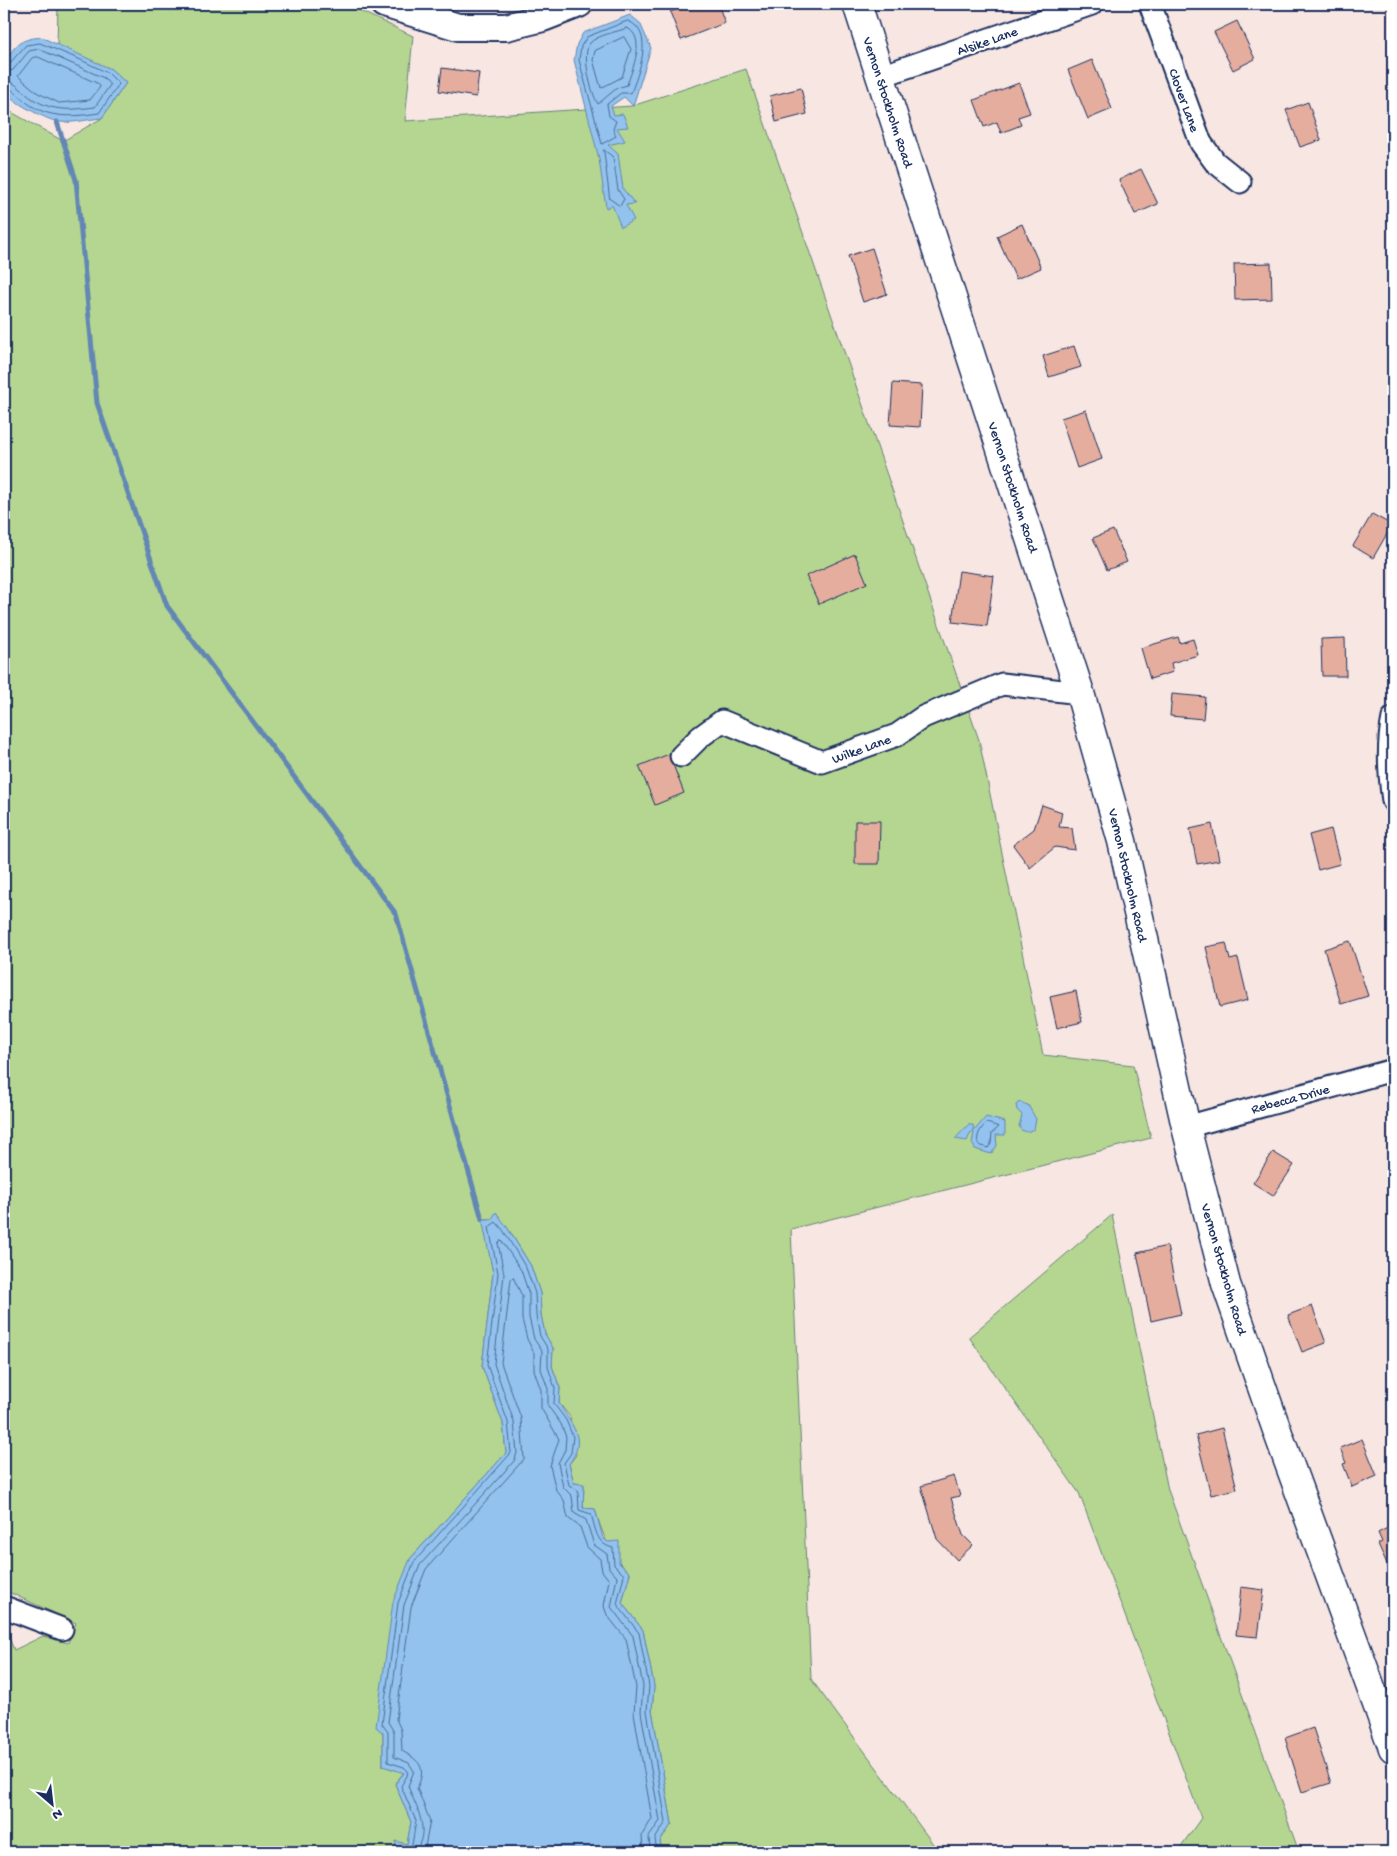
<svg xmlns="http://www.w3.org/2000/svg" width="1397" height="1856" font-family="'Gochi Hand',sans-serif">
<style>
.green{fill:#b5d690;stroke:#688277}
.water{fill:#92c2ed;stroke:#6287b4}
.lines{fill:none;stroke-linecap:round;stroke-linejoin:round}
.shore{stroke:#4b6a97;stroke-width:1}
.stream{stroke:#6287b4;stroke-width:5}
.building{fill:#e5ad9d;stroke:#1b2f5e}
.minor-casing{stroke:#1b2f5e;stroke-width:25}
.tertiary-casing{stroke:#1b2f5e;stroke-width:30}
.secondary-casing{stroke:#1b2f5e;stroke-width:31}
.minor{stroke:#fff;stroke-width:21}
.tertiary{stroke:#fff;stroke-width:26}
.secondary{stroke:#fff;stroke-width:28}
.labels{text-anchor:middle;stroke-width:4;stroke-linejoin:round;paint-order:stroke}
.street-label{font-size:14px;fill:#1b2f5e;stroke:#fff}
</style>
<rect width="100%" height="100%" fill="#f7e6e2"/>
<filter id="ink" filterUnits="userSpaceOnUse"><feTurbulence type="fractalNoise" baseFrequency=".02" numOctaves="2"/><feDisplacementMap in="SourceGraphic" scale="10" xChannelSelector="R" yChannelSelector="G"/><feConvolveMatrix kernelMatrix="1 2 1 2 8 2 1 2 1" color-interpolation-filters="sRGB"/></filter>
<g filter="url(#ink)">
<path class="green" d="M58,4H345L413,36L405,121L632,106L746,69L979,740L1043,1055L1133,1065L1151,1138L791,1229L811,1679L939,1852H662L660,1841L672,1824L652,1710L654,1686L643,1630L622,1603L630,1573C610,1556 602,1533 595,1509L583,1508L584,1485L574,1483L569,1464L576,1455L570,1417L559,1403L560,1388L552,1366L553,1348L545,1334L541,1315L540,1293L531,1266L507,1227L492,1219H483L493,1273L482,1366L503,1423L506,1453L410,1559L383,1733V1766L404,1772L395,1784L411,1822L407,1844L396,1842L397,1852H4V1625L14,1650L43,1636L68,1643L76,1623L4,1590V108L63,141L102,118L126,83L111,69L57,46Z
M1112,1215L1168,1490L1299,1852H1177L1201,1818L1079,1493L969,1337Z"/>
<path class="water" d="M630,15L640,23L651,48L633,106L624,97L611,106L614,115L623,114L628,127L617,128L625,141L608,145L618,154L623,189L635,204L626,205L634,220L621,227L612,205L606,208L599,159L574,60L577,44L583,33Z
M41,37L111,69L126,83L102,118C88,119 68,125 55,121C44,118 12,102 6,92C0,75 7,46 26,40C30,38 36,38 41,37Z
M1019,1102L1028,1105L1036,1119L1034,1129L1027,1132L1021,1130L1019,1126L1022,1115L1017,1110L1016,1105Z
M986,1117L1005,1122V1135H996L997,1146L991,1154L975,1149L972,1143L974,1132H971L967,1141L955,1139L968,1125H973L974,1131Z
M496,1212L507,1227L531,1266L540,1293L541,1315L545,1334L553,1348L552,1366L560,1388L559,1403C571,1425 588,1438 569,1464L574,1483L584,1484L583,1508L595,1509L603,1538L608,1542L619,1541V1563L630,1573L622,1603L643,1630L654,1686L652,1710L672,1824L660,1841L662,1852H397L395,1841L407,1844L411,1822L395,1784L404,1773L383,1766V1733L376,1727L393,1602L410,1559L506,1453L503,1423L482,1366L493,1273L482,1219H492Z"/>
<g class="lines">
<path class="shore" d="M628,21C656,32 638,74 631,93H621L607,104L609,116L616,121L613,129L616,136L602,144L579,60L581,46L587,37Z
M627,28C647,37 632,70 627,85L617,88L598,104C591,93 581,53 590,43C597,35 617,32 627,28Z
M624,37L631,49L622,77L601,88L593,60L595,51Z
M38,57L99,84L100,87L90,100L59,103L38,93L18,76L32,58Z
M4,66L9,64L26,45L40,43L81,60L108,73L119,84L99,113C71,117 49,119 26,102C20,97 11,87 4,86
M4,73L13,70L29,51L39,49L104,78L110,85L95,107C71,110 54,112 33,99C23,93 15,80 4,80
M604,150L613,157L618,190L624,199L620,206L610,199Z
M987,1123L999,1127L992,1133L991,1144L988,1148L979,1145C975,1138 980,1128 987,1123Z
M402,1852L403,1849L412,1845L416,1821L401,1786L407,1776L408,1771L404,1767L388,1762V1732L382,1724L398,1603L414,1562L511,1453L508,1422L487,1365L498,1273L489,1227L496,1222L503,1230L526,1268L535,1293L536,1316L540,1336L548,1349V1367L555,1388L554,1404L566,1420L573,1437L571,1453L564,1463L569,1485L578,1490L579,1510L591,1514C596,1530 596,1544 613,1548L614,1565L624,1575L617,1604L639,1633L649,1686L647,1711L666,1822L655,1839L657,1852
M414,1852C432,1832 416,1807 408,1786L414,1771L409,1763L394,1757V1732L388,1722L404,1605L420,1565L514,1461L517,1453L514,1422L494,1364L504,1274L498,1243L501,1240L521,1270L529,1294V1317L534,1339L542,1351L541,1369L548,1389V1406L561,1424L566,1437L565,1450L558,1463L563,1487L572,1496L574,1513L586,1520L594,1545L607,1554L609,1568L617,1577L611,1607L633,1636L643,1686L641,1712L660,1821L649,1837L650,1852
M424,1852L430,1821L417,1788C427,1767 420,1761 402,1751L401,1730L396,1719L411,1607L426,1569L524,1459L521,1418L501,1363L511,1279L513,1277L522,1296V1319L527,1339L534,1353V1370L541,1390V1408L559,1439L550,1466L556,1490L564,1500L568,1518L580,1527L587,1547L600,1559L602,1571L609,1580L604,1606L607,1615L626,1639L636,1687L634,1713L652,1819L642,1835L643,1852"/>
<path class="stream" d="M57,122L76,180L97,403L167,606L396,914L482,1219"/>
</g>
<path class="building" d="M693,4H718L725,23L681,40L670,12Z
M1237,21L1255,59L1233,70L1214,32Z
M1092,60L1112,109L1088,119L1068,70Z
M442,68L479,73L476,97L439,91Z
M1019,83L1030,113L1018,117L1021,125L1001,133L997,122L984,127L974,100Z
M801,88L807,114L776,122L770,96Z
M1308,102L1321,140L1300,147L1286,110Z
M1141,169L1158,204L1135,214L1119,180Z
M1022,224L1041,268L1016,279L997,236Z
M872,248L887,294L863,302L848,256Z
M1271,263L1272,299L1235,300L1234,264Z
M1074,346L1081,367L1049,377L1043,356Z
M893,383L922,385L920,427L890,425Z
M1086,410L1102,459L1077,468L1061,418Z
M1372,514L1392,525L1373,558L1353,546Z
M1113,530L1127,562L1107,570L1093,538Z
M855,554L867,583L819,604L806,576Z
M959,571L994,576L987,626L952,622Z
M1178,637L1180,643L1193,639L1198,655L1171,663L1173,672L1150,679L1141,648Z
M1345,638L1346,676H1322L1321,639Z
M1172,694L1205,697L1203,719L1170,716Z
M669,754L684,793L655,805L639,766Z
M1042,805L1062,812L1059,827L1072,828L1075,850L1055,847L1030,868L1013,845L1034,829Z
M855,821H880L879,864H855Z
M1212,824L1219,860L1197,864L1190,829Z
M1331,829L1340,864L1318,870L1309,835Z
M1350,941L1368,996L1341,1004L1324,949Z
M1226,943L1230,960L1238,958L1248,1000L1220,1007L1206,947Z
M1076,991L1082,1022L1057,1028L1050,997Z
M1273,1152L1294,1165L1273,1196L1253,1183Z
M1167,1246L1181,1314L1151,1321L1137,1253Z
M1312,1306L1326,1343L1302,1352L1288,1315Z
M1222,1428L1237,1489L1211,1495L1196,1435Z
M1362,1439L1377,1476L1352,1487L1343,1464L1346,1463L1340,1448Z
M954,1476L960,1496L951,1498L963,1535L973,1545L957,1560L937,1539L921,1486Z
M1393,1525V1577L1378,1544L1382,1542L1378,1533Z
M1241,1587L1264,1590L1258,1637L1236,1635Z
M1313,1728L1331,1783L1302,1792L1285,1738Z"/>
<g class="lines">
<defs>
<path id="minor" d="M1150,4L1201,143L1215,162L1240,182
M881,76L1092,4
M1393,718C1387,746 1389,774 1393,801
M681,756L700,737L722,721L822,762L897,735L923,717L1002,684L1080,693
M1186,1127L1393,1070
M4,1607L62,1629"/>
<path id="tertiary" d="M384,4L458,27H506L543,18L579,4"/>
<path id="secondary" d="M857,4L1080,693L1122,841L1186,1127L1226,1284L1279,1436L1393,1748"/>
</defs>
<use href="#minor" class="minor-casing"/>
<use href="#tertiary" class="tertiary-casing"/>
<use href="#secondary" class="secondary-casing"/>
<use href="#minor" class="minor"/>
<use href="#tertiary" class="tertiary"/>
<use href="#secondary" class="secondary"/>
</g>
</g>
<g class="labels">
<g class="street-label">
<text transform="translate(987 40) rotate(-19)" y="5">Alsike Lane</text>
<text transform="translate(1185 100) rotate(70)" y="5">Clover Lane</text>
<text transform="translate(889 102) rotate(72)" y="5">Vernon Stockholm Road</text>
<text transform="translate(1014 487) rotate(72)" y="5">Vernon Stockholm Road</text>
<text transform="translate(861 748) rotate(-20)" y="5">Wilke Lane</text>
<text transform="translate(1129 875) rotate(77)" y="5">Vernon Stockholm Road</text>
<text transform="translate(1290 1098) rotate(-15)" y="5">Rebecca Drive</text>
<text transform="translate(1225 1269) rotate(74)" y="5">Vernon Stockholm Road</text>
</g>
</g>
<rect width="1397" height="1856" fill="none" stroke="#fff" stroke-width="20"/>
<rect x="10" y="10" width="1377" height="1836" fill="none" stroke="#1b2f5e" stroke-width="2" filter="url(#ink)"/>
<g transform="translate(52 1804) rotate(152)" stroke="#ffffff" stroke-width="4" paint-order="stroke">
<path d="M0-4L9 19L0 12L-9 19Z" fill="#1b2f5e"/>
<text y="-8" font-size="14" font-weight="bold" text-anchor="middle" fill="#1b2f5e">N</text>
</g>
</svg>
